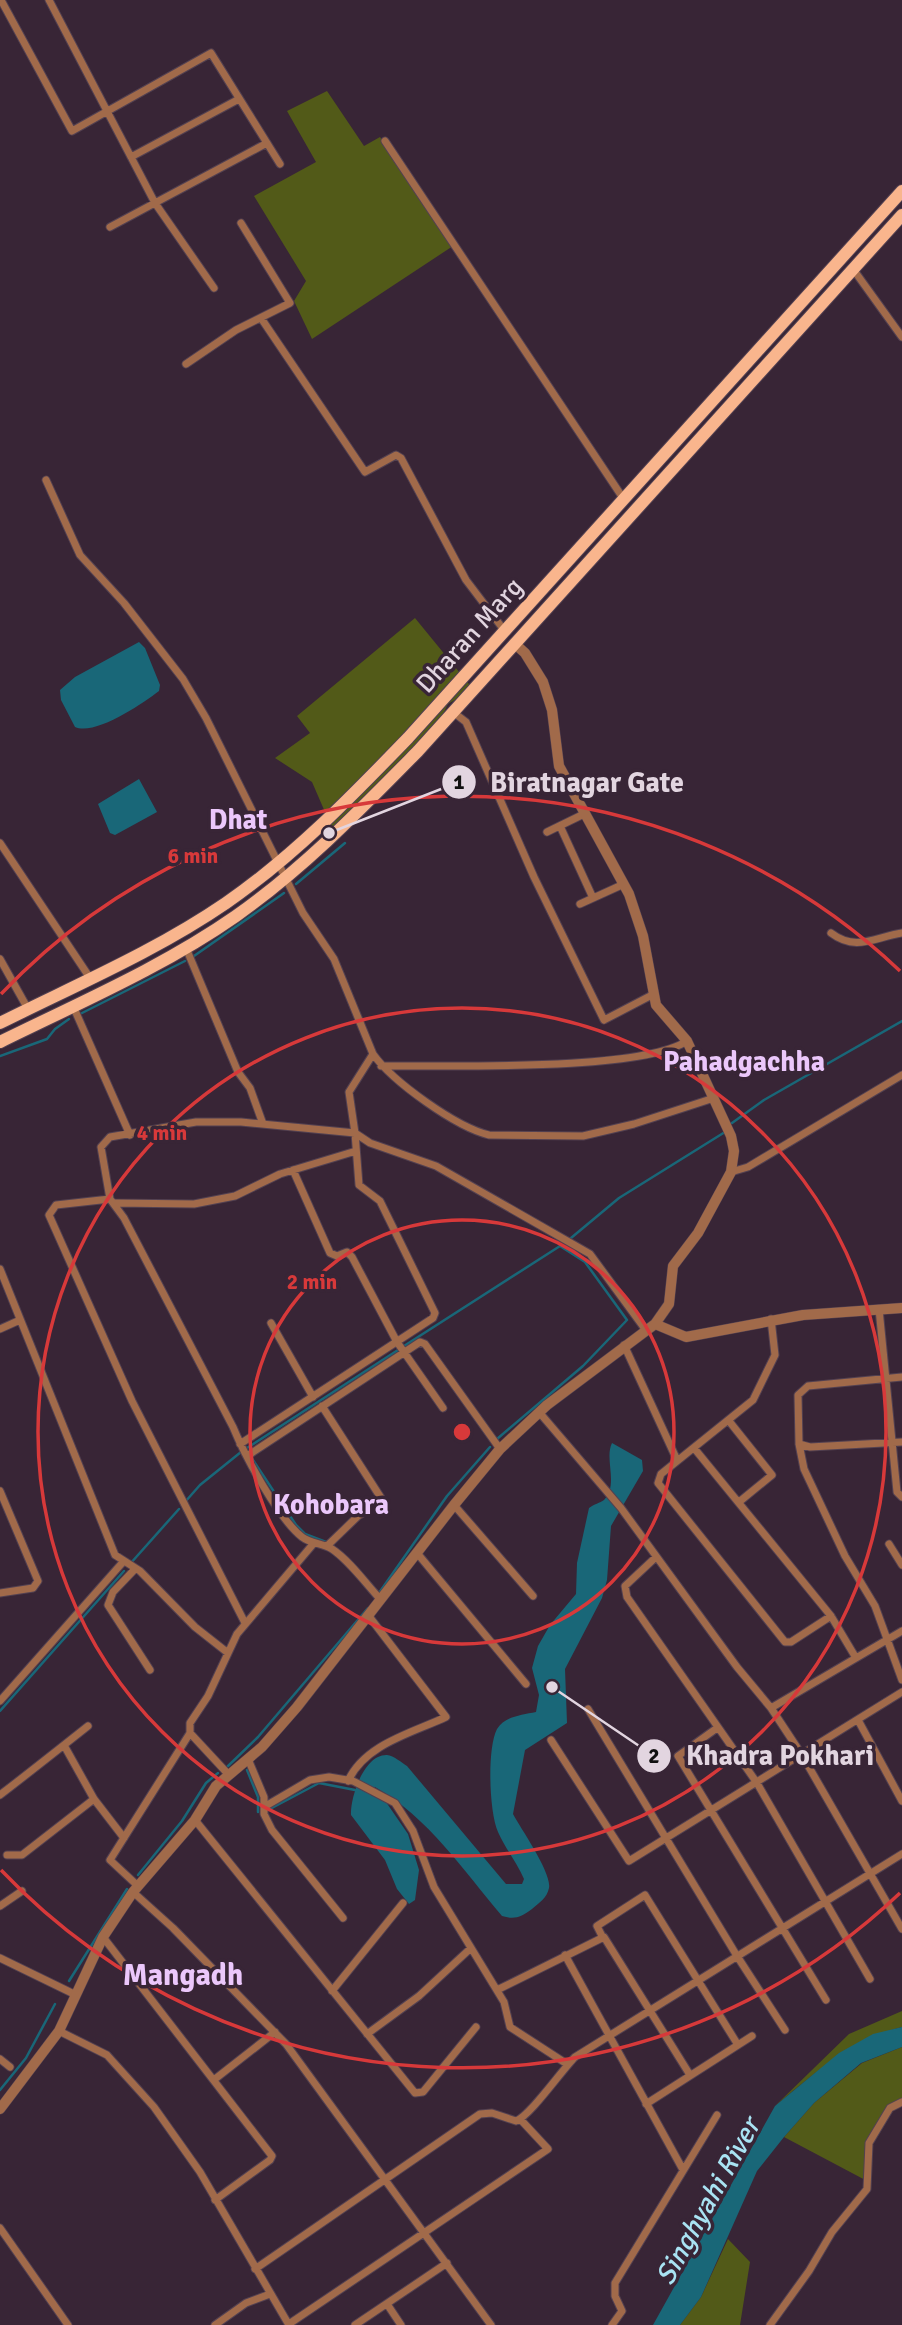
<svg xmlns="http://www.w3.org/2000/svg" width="902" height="2325" font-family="Signika,sans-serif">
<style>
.green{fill:#525a18}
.water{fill:#196778}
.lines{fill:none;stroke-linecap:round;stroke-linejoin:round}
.stream{stroke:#196778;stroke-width:2.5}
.minor-casing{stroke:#534151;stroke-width:9}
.tertiary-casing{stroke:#534151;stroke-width:11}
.primary-casing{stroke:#534151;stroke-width:14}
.minor{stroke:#a16a4a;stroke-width:7}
.tertiary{stroke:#a16a4a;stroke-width:10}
.primary{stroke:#f9b58d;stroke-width:12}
.ring{fill:none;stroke:#d7393a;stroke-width:3.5}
.labels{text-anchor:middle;stroke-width:7;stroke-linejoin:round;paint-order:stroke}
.street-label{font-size:26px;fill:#e2d5e0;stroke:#382536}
.neighbourhood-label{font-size:28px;font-weight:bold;fill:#ebc7fb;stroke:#382536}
.water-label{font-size:28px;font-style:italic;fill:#a9e3f3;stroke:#382536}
.quarter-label{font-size:30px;font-weight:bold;fill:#ebc7fb;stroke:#382536}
.centre{fill:#d7393a;stroke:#382536;stroke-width:3.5}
.ring-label{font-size:21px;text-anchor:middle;font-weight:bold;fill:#d7393a;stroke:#382536;stroke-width:7;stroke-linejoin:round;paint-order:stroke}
.leader{fill:none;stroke:#e2d5e0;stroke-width:2.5}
.callout-dot{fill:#e2d5e0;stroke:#382536;stroke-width:2.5}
.mark-label{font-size:21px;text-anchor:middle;font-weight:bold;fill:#111}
.callout-label{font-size:28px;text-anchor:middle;font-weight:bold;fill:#e2d5e0;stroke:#382536;stroke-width:7;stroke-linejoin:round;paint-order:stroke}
</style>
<rect width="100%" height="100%" fill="#382536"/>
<path class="green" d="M327,91L364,146L380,137L453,246L312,339L294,301L306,281L254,196L316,162L287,111Z
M415,618L473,689L448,704L432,736L335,835L312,782L275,758L310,733L297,716Z
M902,2011V2027C851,2040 815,2073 775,2106L849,2034Z
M902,2047V2102C871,2120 869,2149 869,2182L784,2137L814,2103L862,2063Z
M728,2239L750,2262L740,2325H680L701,2297Z"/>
<path class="water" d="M139,642L145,648L160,685L159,691C142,704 95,736 75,727L61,700L60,690L75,677Z
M139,779L157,812L115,835L110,833L98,804Z
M612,1443L642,1460L643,1471L611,1526L607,1580L602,1598L565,1669L567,1723L525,1750L513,1814C521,1829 552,1873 549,1888C547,1898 539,1903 532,1909C521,1917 515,1920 502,1916C463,1870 429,1818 375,1787L370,1791L371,1795L386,1802L408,1834L419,1870L415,1900L409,1904L397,1889L385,1860L351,1815C350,1798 364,1754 387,1755C394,1756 401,1762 407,1766L506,1884H522L524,1879C517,1863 505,1848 498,1832C489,1812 487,1748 497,1729C505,1716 522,1715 536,1712L539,1695L532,1668L538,1646L550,1625L576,1594L577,1563L589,1508C594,1504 600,1503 604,1500C619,1485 604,1459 612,1443Z
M902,2027V2047L861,2063L814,2103L784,2137L757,2171L701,2297L680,2325H653L775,2106L839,2053L873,2034Z"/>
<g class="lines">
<path class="stream" d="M296,884L345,843
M194,956L284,893
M82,1013L185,961
M0,1056L47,1039L55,1029L69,1019
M732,1123L764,1100L902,1021
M571,1238L619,1198L725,1132
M404,1346L560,1246L585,1262L627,1320L583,1366L497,1439
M247,1448L398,1350
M251,1457L296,1525L305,1534L326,1542
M185,1502L200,1485L241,1452
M130,1564L179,1509
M379,1593L447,1496L490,1447
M0,1711L124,1571
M228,1766L258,1737L368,1608
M247,1770L258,1797V1812
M268,1810L319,1783L355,1790
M138,1875L182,1821L206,1783L218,1773
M69,1981L127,1889
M0,2090L26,2058L55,2004"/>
<defs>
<path id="minor" d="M1,0L72,131L211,53L280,164
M49,0L155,203L214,288
M385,141L623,498
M131,157L239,99
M110,227L267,143
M853,269L902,337
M261,318L365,472L396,455L401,458L466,580L504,630
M186,364L236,330L290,303L241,223
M46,480L80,555L124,603L183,679L206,718L303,913L334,959L373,1054L349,1092L355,1133L370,1143L436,1166L590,1254L645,1329
M453,712L466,722L534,877L604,1020L652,995
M560,826L593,898
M547,832L586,813
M0,843L90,978
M580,904L624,884
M831,933C856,952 875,937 902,933
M186,948L238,1072L250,1088L263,1124
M0,959L28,1009
M73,1006L130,1135
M373,1054C393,1082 456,1127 489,1135L583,1136L634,1124L714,1098
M381,1066C445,1065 639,1072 687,1041
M293,1170L330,1253L337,1256L347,1252L352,1257L397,1342L443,1408
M731,1172L748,1167L902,1075
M110,1199L56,1205L49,1215L132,1401L245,1623
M115,1203L194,1204L235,1196L280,1174L356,1151
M0,1269L115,1555L140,1571L195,1627L228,1653
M879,1309L897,1492L902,1497
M771,1319L775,1355L753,1400L661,1474L658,1483L785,1642H791L831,1616
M271,1323L313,1397
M0,1329L20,1320
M624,1345L677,1460
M902,1377L808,1386L798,1395L799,1444L804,1469L845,1556L875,1606L902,1680
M322,1406L383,1501L358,1516L327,1546
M539,1412L621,1508L737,1667L771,1708L802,1755L902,1929
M729,1421L772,1475L739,1502
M240,1444L433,1318L435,1313L380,1201L359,1185L355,1133L241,1122H196L110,1137L101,1147L110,1199L124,1218L233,1427C245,1456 278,1518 302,1537C311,1544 323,1543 332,1549C350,1561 366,1584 381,1600
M799,1444L810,1447L902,1442
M694,1448L831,1616L856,1658
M247,1456L420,1342L425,1344L500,1449
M0,1491L38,1581L33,1588L0,1593
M454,1505L533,1596
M889,1544L902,1565
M417,1553L526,1684
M656,1557L625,1586L627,1597L757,1783L870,1979
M135,1569L113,1592L108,1605L150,1670
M0,1701L123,1562
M771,1708L902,1631
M588,1709L737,1956L785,2030
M858,1720L902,1801
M717,1728L678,1756L826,2000
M551,1740L629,1861L902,1692
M65,1747L94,1799L124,1838
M248,1759L264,1797V1814L272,1830L343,1918
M229,1775L190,1733V1723L208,1696L237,1634L314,1543
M348,1781C365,1744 412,1733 446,1717L368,1615
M0,1795C30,1772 59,1749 88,1726
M264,1807L310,1780L329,1777L353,1781L395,1803L413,1831L434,1887L504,2002L510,2027L567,2064
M195,1820L415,2093L423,2092L476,2027
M7,1855H22L94,1799
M138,1886L110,1860L190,1733
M133,1892L173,1928L286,2044L491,2325
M0,1906L22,1891
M602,1936L597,1926L645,1895L738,2045
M103,1937L272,2156L270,2160L215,2200
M565,1955L682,2168
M0,1958L74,1994
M497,1990L604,1937L690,2075
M332,1991L403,1903
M59,2031L107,2055L154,2107L200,2172L289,2325
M367,2034L419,1996L471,1948
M0,2059L10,2067
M215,2079L275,2032
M646,2104L752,2036
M0,2228L68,2325
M255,2269L480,2114L492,2113L516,2121C530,2116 561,2071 575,2057L902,1854
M387,2304L401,2325
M289,2324L548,2149L521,2120
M215,2325L246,2303L270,2294
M355,2325L447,2263
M612,2325L622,2311L615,2296V2283L717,2115
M770,2325L809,2271L832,2232L867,2189L869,2143L890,2108L902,2102"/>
<path id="tertiary" d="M655,1324L686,1337L803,1315L902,1308
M0,2109L59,2031L103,1937L133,1892L195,1820L216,1786L262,1747L297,1707L454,1505L500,1449L547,1405L655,1324L669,1304L673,1266L698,1233L731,1172L734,1151L731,1136L687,1041L656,1005L643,936L629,894L559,766L552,710L543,682L525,653L514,643"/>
<path id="primary" d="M0,1023C76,985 156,951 226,903C294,856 351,797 408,738L902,191
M0,1042C79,1003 163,967 236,916C304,868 360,810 418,751L902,215"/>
</defs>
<use href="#minor" class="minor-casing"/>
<use href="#tertiary" class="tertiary-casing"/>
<use href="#primary" class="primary-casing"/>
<use href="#minor" class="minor"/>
<use href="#tertiary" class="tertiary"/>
<use href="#primary" class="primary"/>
</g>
<g class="ring">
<circle cx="462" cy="1432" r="212"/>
<circle cx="462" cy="1432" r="424"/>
<path d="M900 1893A636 636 0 0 1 1 1870M1 994A636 636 0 0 1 900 971"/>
</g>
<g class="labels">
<g class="street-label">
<text transform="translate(469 635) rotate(-48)" y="9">Dharan Marg</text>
</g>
<g class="neighbourhood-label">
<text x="238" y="829">Dhat</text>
<text x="744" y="1071">Pahadgachha</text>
<text x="331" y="1514">Kohobara</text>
</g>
<g class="water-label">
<text transform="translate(707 2201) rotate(-61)" y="10">Singhyahi River</text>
</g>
<g class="quarter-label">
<text x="183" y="1985">Mangadh</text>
</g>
</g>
<circle cx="462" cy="1432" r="10" class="centre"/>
<g class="ring-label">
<text x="193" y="863">6 min</text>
<text x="162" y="1140">4 min</text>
<text x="312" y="1289">2 min</text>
</g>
<path class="leader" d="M329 833L459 782M552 1687L654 1756"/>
<g class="callout-dot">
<circle cx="329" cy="833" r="7"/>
<circle cx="552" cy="1687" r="7"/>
<circle cx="459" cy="782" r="18"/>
<circle cx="654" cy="1756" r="18"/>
</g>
<g class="mark-label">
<text x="459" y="789">1</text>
<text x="654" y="1763">2</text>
</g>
<g class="callout-label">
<text x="587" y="792">Biratnagar Gate</text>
<text x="780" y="1765">Khadra Pokhari</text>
</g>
</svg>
